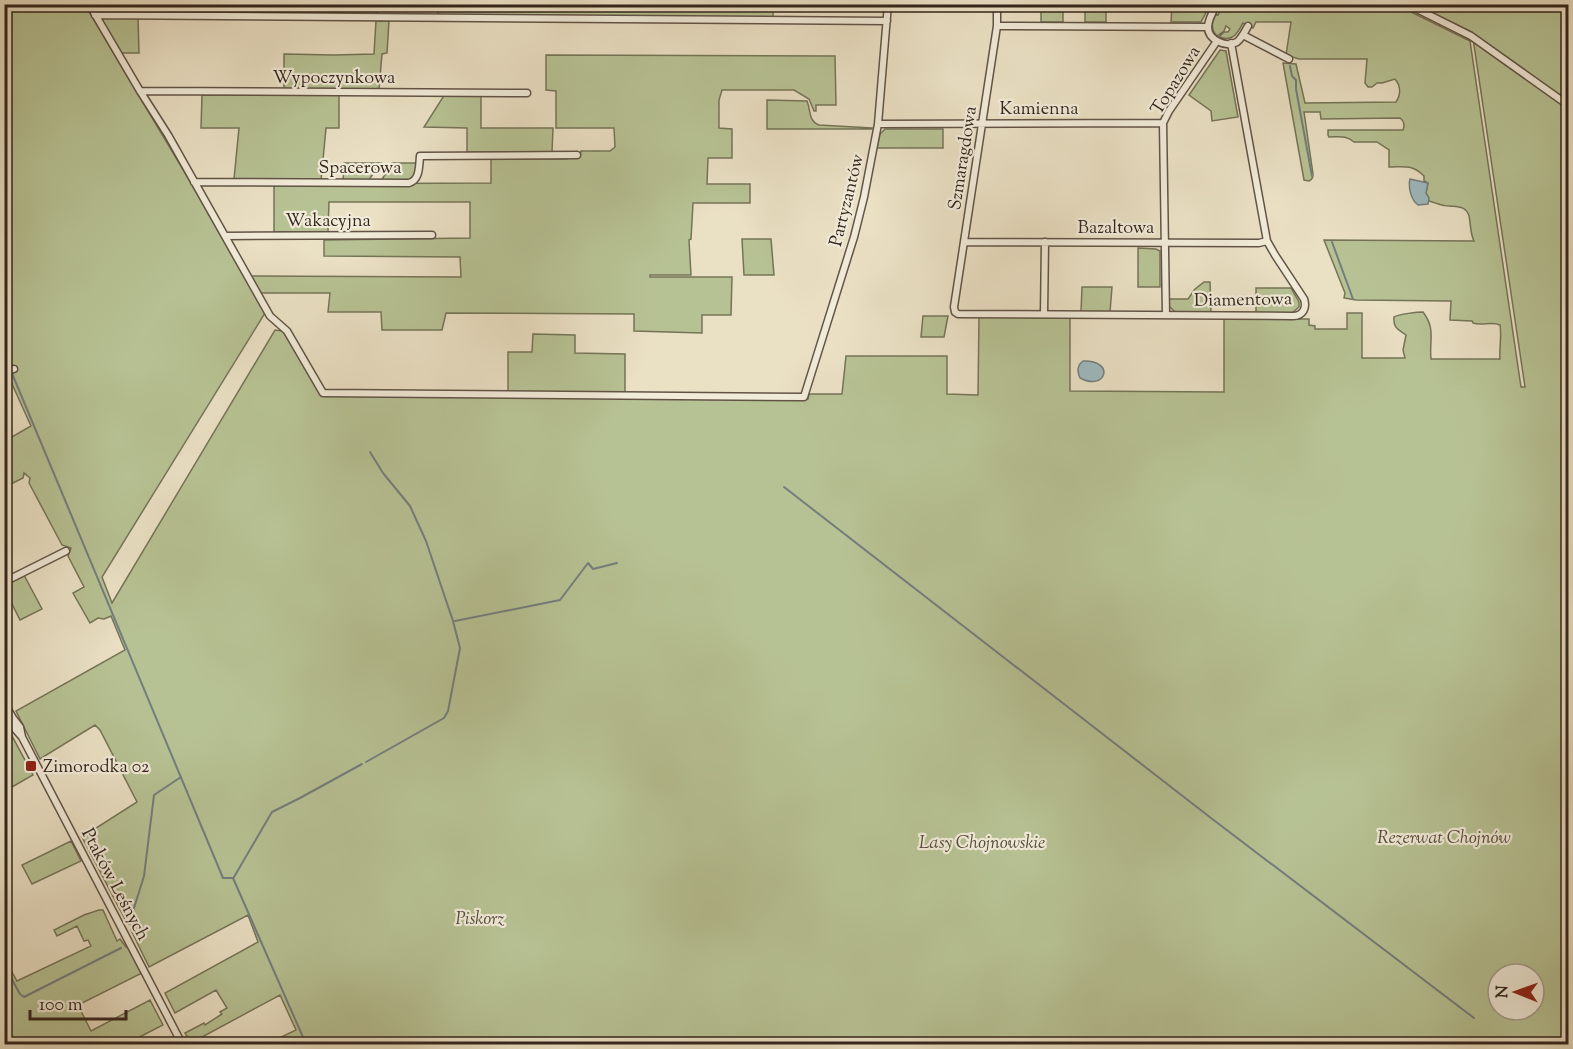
<svg xmlns="http://www.w3.org/2000/svg" width="1573" height="1049" font-family="'Sorts Mill Goudy',serif">
<style>
.green{fill:#b7c294;stroke:#757458;stroke-width:1.5;fill-rule:evenodd}
.water{fill:#9ebac0;stroke:#737e7f;stroke-width:1.5}
.lines{fill:none;stroke-linecap:round;stroke-linejoin:round}
.stream{stroke:#737e7f;stroke-width:2}
.street-casing{stroke:#615447;stroke-width:9}
.street{stroke:#f1ebd9;stroke-width:6}
.poi-dot{fill:#8f2418;stroke:#f1ebd9;stroke-width:2}
.labels{text-anchor:middle;stroke-width:4.5;stroke-linejoin:round;paint-order:stroke}
.street-label{font-size:18px;fill:#33251d;stroke:#f1ebd9}
.poi-label{font-size:18px;fill:#33251d;stroke:#f1ebd9;text-anchor:start}
.park-label{font-size:18px;font-style:italic;fill:#544c3b;stroke:#f1ebd9}
</style>
<rect width="100%" height="100%" fill="#eae0c4"/>
<filter id="stains"><feTurbulence type="fractalNoise" baseFrequency=".00333" numOctaves="4"/><feColorMatrix values="0 0 0 0 .2 0 0 0 0 .09 0 0 0 0 .02 0 0 0 .5 -.17"/></filter>
<radialGradient id="worn" r=".72"><stop offset=".6" stop-color="#630" stop-opacity="0"/><stop offset="1" stop-color="#630" stop-opacity=".3"/></radialGradient>
<path class="green" d="M5,4L85,5L191,183L265,313L102,577L112,603L275,330L283,331L322,396L808,399L809,394H842L846,356H947V394L978,395L979,317L1070,318V391L1224,392V319H1309V325L1315,326V329H1347V313H1362V358H1405L1403,350L1406,335C1398,329 1393,328 1394,317C1399,314 1418,312 1423,312C1436,329 1429,340 1431,359H1500C1499,348 1502,337 1500,325C1492,321 1482,326 1473,323L1472,321L1450,320L1451,301L1356,300L1344,298L1345,293L1324,240L1474,241C1470,233 1471,225 1469,216C1466,206 1458,207 1449,206C1442,206 1436,203 1429,201L1426,193L1428,183L1424,181V176C1412,164 1404,167 1389,167V150L1377,142H1354C1346,135 1340,137 1329,137L1328,135V130H1403C1405,125 1404,121 1400,118L1321,119L1320,112H1304L1313,174C1313,178 1312,179 1309,181L1304,180L1283,63L1296,64L1305,103L1396,102C1401,95 1401,86 1395,79L1382,83H1377L1372,87H1368L1365,83L1367,59H1299L1286,55L1291,22H1256L1253,28L1243,23C1237,34 1233,42 1219,37L1224,32H1228L1230,29L1226,26L1224,31L1217,36C1210,29 1212,22 1216,14L1218,15L1223,5L1395,4L1470,41L1521,387H1525L1472,32L1417,5H1568V1044H267L296,1030L280,995L191,1043L185,1033L204,1023L205,1025L222,1014L220,1012L227,1008L216,990L175,1013L165,993L258,942L248,915L149,967L131,930L132,925L127,923L82,837L137,802L100,730L95,725L40,759L16,711L125,650L111,616L104,619L98,618L90,623L73,593L84,587L68,556L71,548L62,545L29,483L30,478L24,473L23,478L5,487V441L31,426L7,373L14,370L9,359L5,361ZM1498,974H1534V1010H1498Z
M438,4L773,5V18L438,15Z
M312,5H378L377,15H312Z
M1041,5H1063V22H1041Z
M1085,5H1106V22H1085Z
M1172,5V4L1210,5L1201,22H1171Z
M98,17L138,18L139,53H119Z
M376,21H389L387,53L382,54L379,89L284,90V54L334,55L374,54Z
M1220,50L1226,51L1238,117L1212,121L1211,111L1189,95Z
M546,55L835,56L836,105H816V111H814L809,99L794,90H722L719,100V128L732,129V158H708L707,184H750V203H693L691,239L689,240L691,275H650V277H732L731,315H702V333L634,331V314L446,313L442,330H382L381,312H328L330,293H261L251,276L461,277L460,257L324,256V240L470,238V202H329L328,232H274V184L491,183V159H567L568,157H580L581,151H610L615,147L614,128H556V91L546,90Z
M445,94H481V128H553L552,152H467V128L424,127Z
M202,95H339V128H326L321,181L234,179L239,128H201Z
M767,100L807,101C811,110 808,121 819,125L872,128V129H767Z
M885,129H943V148H877L880,134Z
M344,163H381L368,181H343Z
M392,163H417L415,176L410,181H381Z
M771,239L774,275H744L742,239Z
M1138,248L1156,249L1160,251V287H1138Z
M1204,282H1210L1211,313H1176L1169,306V299H1188L1195,289Z
M1082,287H1112L1110,312H1081Z
M1256,288H1291L1299,302V307L1292,313L1256,314Z
M923,316H948L944,337H921Z
M533,334L575,335V353L625,354V393L508,392V352H532Z
M24,575L42,609L20,620L5,590V585Z
M4,721L33,775L5,791H4Z
M71,841L81,861L32,884L22,865Z
M99,910H103L117,941L120,939L126,947H128L142,973L78,1005L91,1031L150,1000L163,1025L126,1044H5L4,958L17,981L91,946L88,940L84,941L77,926L57,936L54,930L84,915Z"/>
<path class="water" d="M1410,179L1428,183L1426,193L1429,198L1428,204L1418,205C1411,200 1408,187 1410,179Z
M1083,361C1116,360 1106,392 1080,378C1077,372 1077,365 1083,361Z"/>
<g class="lines">
<path class="stream" d="M1290,66L1292,76L1296,80V89L1312,176
M1332,242L1353,299
M4,356L8,365
M11,371L223,878H233L306,1044
M784,487L1211,818L1474,1018
M455,621L560,600L588,563L593,569L617,563
M366,762L444,718L448,711L460,648L453,621L426,541L410,506L383,473L370,452
M234,877L272,812L300,798L362,764
M129,924L144,876L154,795L181,777
M4,965L20,994L24,997L121,948"/>
<defs>
<path id="street" d="M89,4L140,91L168,135L270,316L287,331L323,393L804,397L854,237L864,197L878,124L888,4
M997,4V26L954,307L955,312L958,314L1293,316C1303,316 1307,308 1304,299L1275,255L1267,241L1231,43
M1217,4C1213,11 1208,19 1208,27C1208,40 1226,48 1237,42C1242,38 1245,31 1248,26
M1407,4L1471,36L1568,105
M95,15L887,21
M997,26L1208,27
M1243,35L1289,59
M140,91L527,93
M878,124L1163,123
M194,182L409,183C420,180 419,166 420,156L577,155
M225,236L432,235
M964,242L1259,243L1267,241
M1044,314L1045,242
M1166,315L1163,123L1169,111L1217,41
M4,372L14,369
M4,582L66,551
M4,703L13,718L20,727L22,737
M13,718L15,729L22,737L182,1044"/>
</defs>
<use href="#street" class="street-casing"/>
<use href="#street" class="street"/>
</g>
<rect class="poi-dot" x="25" y="760" width="12" height="12" rx="3"/>
<g class="labels">
<g class="street-label">
<text x="334" y="83">Wypoczynkowa</text>
<text transform="translate(1175 80) rotate(-58)" y="6">Topazowa</text>
<text x="1039" y="114">Kamienna</text>
<text transform="translate(962 158) rotate(-81)" y="6">Szmaragdowa</text>
<text x="360" y="173">Spacerowa</text>
<text transform="translate(846 200) rotate(-76)" y="6">Partyzantów</text>
<text x="328" y="226">Wakacyjna</text>
<text x="1116" y="233">Bazaltowa</text>
<text transform="translate(1243 299) rotate(-1)" y="6">Diamentowa</text>
<text transform="translate(116 884) rotate(62)" y="6">Ptaków Leśnych</text>
</g>
<g class="poi-label">
<text x="43" y="772">Zimorodka 02</text>
</g>
<g class="park-label">
<text x="1444" y="843">Rezerwat Chojnów</text>
<text x="982" y="848">Lasy Chojnowskie</text>
<text x="480" y="924">Piskorz</text>
</g>
</g>
<rect width="1573" height="1049" fill="none" stroke="#eae0c4" stroke-width="24"/>
<rect x="6" y="6" width="1561" height="1037" fill="none" stroke="#33251d" stroke-width="3"/>
<rect x="12" y="12" width="1549" height="1025" fill="none" stroke="#33251d" stroke-width="1.5"/>
<g transform="translate(1516 992) rotate(271)"><circle r="28" fill="#f1ebd9" stroke="#a59c8e" stroke-width="1.5"/>
<path d="M0-4.5L10 22L0 15L-10 22Z" fill="#8f2418"/>
<text y="-9" font-size="16" font-weight="bold" text-anchor="middle" fill="#33251d">N</text>
</g>
<path d="M30 1010v9h96v-9" fill="none" stroke="#33251d" stroke-width="3"/>
<text x="39" y="1010" font-size="18" fill="#33251d" stroke="#f1ebd9" stroke-width="4.5" paint-order="stroke">100 m</text>
<rect width="100%" height="100%" filter="url(#stains)"/>
<rect width="100%" height="100%" fill="url(#worn)"/>
</svg>
